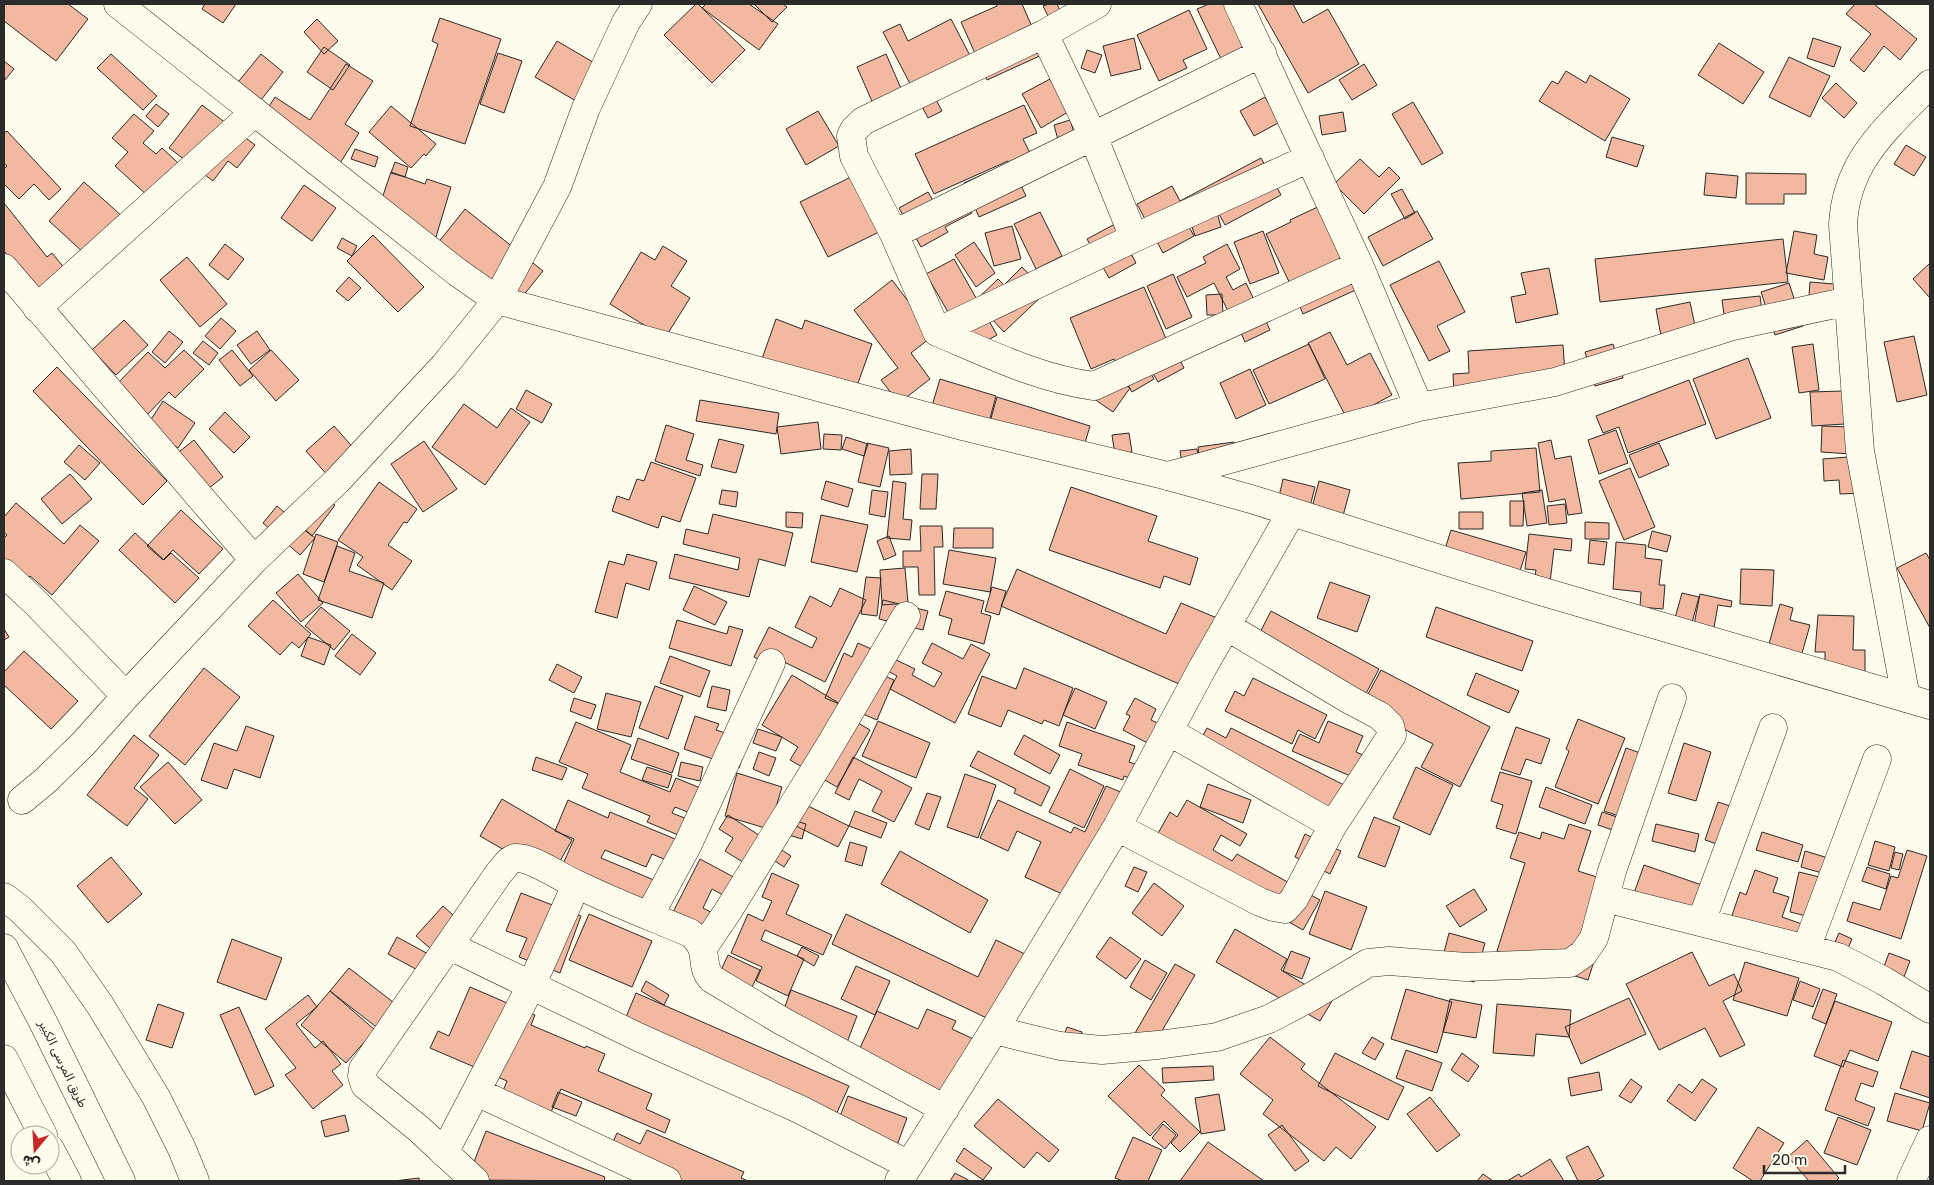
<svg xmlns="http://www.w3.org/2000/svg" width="1934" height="1185" font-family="Rubik,Vazirmatn,sans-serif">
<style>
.building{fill:#f2b8a0;stroke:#2b2b2b}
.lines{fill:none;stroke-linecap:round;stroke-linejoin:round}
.minor-casing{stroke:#2b2b2b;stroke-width:29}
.major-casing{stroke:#2b2b2b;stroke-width:29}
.minor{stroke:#fdfbea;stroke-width:28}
.major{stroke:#fdfbea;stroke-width:28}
.labels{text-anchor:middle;stroke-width:4;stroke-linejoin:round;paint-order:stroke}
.street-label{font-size:12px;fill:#2b2b2b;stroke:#fdfbea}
</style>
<rect width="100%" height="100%" fill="#fdfbea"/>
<path class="building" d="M4,4H68L88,19L56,61L4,21Z
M205,4H236L223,23L202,9Z
M696,4H698L745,50L712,83L664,35Z
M706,4H749L778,24L759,50L702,8Z
M754,4H783L787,7L772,22Z
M996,4H1022L1044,54L987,80L961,22L997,6Z
M1049,4H1057L1062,15L1050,20L1043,6Z
M1209,4H1232L1252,45L1221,59L1197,9Z
M1258,4H1293L1303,23L1328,9L1359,64L1308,93Z
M1855,4H1874L1917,39L1900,60L1884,46L1864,72L1850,60L1871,34L1846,14Z
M1189,10L1207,49L1183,60L1187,68L1159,81L1137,35Z
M440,18L501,39L465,144L410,126L438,44L432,41Z
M317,19L338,41L324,54L304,32Z
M951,19L978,71L933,94L942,111L928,118L883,32L900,24L908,41Z
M1134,38L1141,69L1111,76L1103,46Z
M1813,38L1841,47L1834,67L1807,58Z
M557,41L615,75L593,111L535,77Z
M1719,43L1764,72L1743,104L1698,75Z
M324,47L350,65L333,90L307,72Z
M1087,50L1102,55L1095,73L1081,68Z
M498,53L522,61L504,113L480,104Z
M111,54L157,96L143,110L97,68Z
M261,54L283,72L257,105L234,87Z
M886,54L910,109L881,122L857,67Z
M1789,57L1830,76L1810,117L1769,97Z
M4,61L14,69L4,81Z
M346,64L373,81L345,124L359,133L337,168L261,119L275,97L310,120Z
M1364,64L1377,85L1352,100L1339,80Z
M1566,71L1586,83L1590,75L1630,99L1605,141L1539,101L1552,81L1558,84Z
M1050,79L1068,112L1041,128L1022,94Z
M1836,83L1857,103L1844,118L1822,98Z
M1265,97L1280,122L1254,136L1240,111Z
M1413,102L1443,153L1422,165L1392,114Z
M156,104L169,114L158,127L146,116Z
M202,105L255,145L237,168L228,161L213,181L169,148Z
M1024,105L1037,133L1023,139L1031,155L1013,174L1008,161L934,194L915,154Z
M391,106L436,144L426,156L424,154L411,168L369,132Z
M818,111L839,146L806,165L786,129Z
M1343,112L1346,131L1322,135L1319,116Z
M134,114L154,131L143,143L156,154L162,148L190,174L160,207L115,166L128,152L112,138Z
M1070,120L1075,135L1058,140L1054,125Z
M7,131L61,189L49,200L34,184L19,199L4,184V169L7,166L4,163V133Z
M1612,137L1644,146L1637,167L1606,157Z
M1906,145L1926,157L1914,176L1894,164Z
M355,149L378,157L375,167L351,159Z
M1261,158L1281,195L1225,225L1214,205L1185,220L1194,236L1163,253L1137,204L1172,186L1180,201Z
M1360,159L1379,177L1389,167L1400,178L1364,214L1334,184Z
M395,162L408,167L405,177L391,173Z
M1010,162L1026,196L979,217L964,183Z
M391,172L425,184L427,179L451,187L436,237L376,216Z
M1706,173L1738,176L1736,198L1704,195Z
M1746,173L1806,174V194H1784V204H1746Z
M851,177L879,232L828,257L800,202Z
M84,182L124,218L96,264L49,221Z
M304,185L336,208L312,241L281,218Z
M1402,189L1415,213L1405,219L1391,194Z
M959,190L972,213L945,227L948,232L921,247L899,208L928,192L935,204Z
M4,203L47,257L52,253L70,275L42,298L4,251Z
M1324,204L1354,265L1295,294L1266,234L1291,222L1290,220Z
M465,209L543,271L510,312L433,249Z
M1216,209L1221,227L1195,236L1189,218Z
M1417,211L1433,239L1383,266L1368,237Z
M1040,212L1062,256L1036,269L1014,224Z
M1115,224L1136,263L1109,278L1087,239Z
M1012,226L1021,259L994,266L985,233Z
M1263,231L1279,273L1250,284L1234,242Z
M1794,231L1817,235L1814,254L1828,257L1824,280L1786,273Z
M373,235L424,287L398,312L347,261Z
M342,238L357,246L352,256L337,248Z
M1783,239L1788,282L1600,302L1595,259Z
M974,242L995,273L976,287L955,255Z
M225,244L244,259L228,280L209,265Z
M1227,244L1240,269L1226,277L1233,290L1246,283L1258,308L1233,321L1214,283L1187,297L1177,277L1206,263L1203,257Z
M663,246L687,261L671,286L690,298L665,338L610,304L641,252L655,260Z
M187,257L227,304L200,327L160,280Z
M954,259L997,335L970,350L926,274Z
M1439,261L1465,312L1437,326L1450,351L1429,361L1390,285Z
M1930,263V298L1913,279Z
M1022,267L1046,292L1004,332L975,301L998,279L1004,285Z
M1549,268L1558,314L1516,323L1511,297L1526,294L1521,273Z
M1352,270L1360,288L1303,314L1295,295Z
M1173,274L1192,317L1166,329L1147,286Z
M349,277L361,288L348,301L336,291Z
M892,280L934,335L911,353L930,379L899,403L881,380L898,368L854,310Z
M1810,282L1834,284L1832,311L1808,309Z
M1789,283L1803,326L1775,335L1761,292Z
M1144,287L1170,348L1118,369L1114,359L1091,369L1070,318Z
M1222,294L1223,315H1207L1206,295Z
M1760,296L1765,331L1727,336L1722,300Z
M1690,302L1699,345L1664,352L1656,309Z
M1261,311L1270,330L1245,342L1236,322Z
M221,318L236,331L220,349L205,336Z
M776,319L802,329L805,320L872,344L853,397L757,373Z
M124,320L148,345L116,375L92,350Z
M169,331L183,342L165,363L152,352Z
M257,331L270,350L251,364L237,345Z
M1330,332L1347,365L1370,353L1392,395L1347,419L1308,343Z
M1914,336L1927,395L1897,402L1884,342Z
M203,341L218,353L209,365L193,353Z
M1309,344L1325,379L1269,404L1253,370Z
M1613,344L1623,378L1595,386L1585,352Z
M1813,344L1819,390L1799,393L1792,347Z
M1563,345L1566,388L1454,394L1453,374L1469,373L1468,351Z
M1173,347L1184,368L1158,382L1146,361Z
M184,350L204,369L175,398L169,392L145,417L114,387L148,352L165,368Z
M232,350L253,376L240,386L219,360Z
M271,350L299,380L276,401L249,370Z
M1748,358L1771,418L1716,439L1693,379Z
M1143,360L1154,379L1132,392L1121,373Z
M57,367L167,481L143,505L33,391Z
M1250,369L1266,405L1236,419L1220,383Z
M1104,370L1130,388L1113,412L1087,394Z
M940,379L996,396L989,422L932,406Z
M1689,380L1706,424L1628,453L1619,427L1603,433L1596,416Z
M526,390L552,404L542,423L516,409Z
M1843,391L1845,424L1812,426L1810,392Z
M997,397L1090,426L1078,466L989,425Z
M700,400L779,413L776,434L696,421Z
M163,401L195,423L178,448L146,427Z
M464,404L497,428L511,408L530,422L485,485L432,447Z
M225,412L250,437L234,453L209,429Z
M818,422L821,449L781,454L777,427Z
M666,425L694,434L686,460L703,465L700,476L655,461Z
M334,426L366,462L338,487L306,451Z
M1822,426L1852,427L1851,454L1821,452Z
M1616,430L1628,463L1599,474L1588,440Z
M1129,433L1132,452L1115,455L1112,435Z
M824,434L842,435L841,450L823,449Z
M846,437L868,444L864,456L842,449Z
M719,439L744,445L736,473L711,467Z
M194,440L223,477L204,492L175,455Z
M1551,440L1555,459L1571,456L1582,513L1568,515L1565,499L1549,502L1538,443Z
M424,441L457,489L423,512L391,464Z
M1234,442L1237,463L1200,468L1198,447Z
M867,443L889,448L880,487L858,482Z
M1659,443L1669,465L1639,478L1629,455Z
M79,445L100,463L85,480L64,462Z
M1536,448L1540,492L1461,499L1458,463L1491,461V451Z
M911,449L912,474L890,475L889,451Z
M1197,449L1202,482L1185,484L1180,451Z
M1861,456L1864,493L1840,494L1839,480L1824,481L1823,459Z
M651,462L696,478L680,522L662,516L658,528L612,511L617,496L629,500L637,479L644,481Z
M1630,468L1655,527L1624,540L1599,481Z
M70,474L92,499L62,524L41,499Z
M922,474H938L936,509H920Z
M1283,479L1315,487L1307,518L1276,510Z
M826,481L853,489L848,507L821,499Z
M893,481L906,483L903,519L912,520L910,540L887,538Z
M1319,481L1350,490L1340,527L1309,519Z
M379,482L417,509L407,523L404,522L388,545L412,561L392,590L357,565L363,557L338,540Z
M1071,487L1157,516L1148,541L1198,558L1190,585L1164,576L1160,588L1049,550Z
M314,489L335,505L312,536L291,519Z
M722,490L738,492L736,507L719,504Z
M872,490L888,492L885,517L869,514Z
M1542,490L1547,523L1527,526L1522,493Z
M1510,501H1524L1523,526H1510Z
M16,503L64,544L80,525L99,541L52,595L30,576L19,588L4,575V538L7,535L4,532V517Z
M1565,504L1567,523L1549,525L1547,506Z
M277,506L315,538L300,555L263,523Z
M181,510L223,549L199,574L173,550L163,560L147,546Z
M786,512L803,513L802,528L786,527Z
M1459,512H1483V529H1459Z
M713,514L793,533L785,566L759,559L749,597L669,578L675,554L738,570L740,558L683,544L686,529L708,534Z
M821,515L868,525L857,572L811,562Z
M1585,522L1609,523V539H1585Z
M920,526H942L943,547H934L935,595H919L918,567H903V551H921Z
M954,528H993V548H953Z
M1451,530L1526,552L1520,571L1445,549Z
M1652,531L1671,536L1667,552L1648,547Z
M135,533L164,560L171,553L199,578L175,603L119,550Z
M316,534L338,542L324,582L303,574Z
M1529,534L1572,539L1571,551L1554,549L1549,591L1533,589L1536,570L1525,569Z
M889,536L896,555L884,560L877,541Z
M1590,540L1607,542L1604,565L1588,563Z
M1616,542L1646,545L1645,558L1662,560L1659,585H1665L1663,609L1640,607L1641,592L1613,589Z
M337,546L355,553L349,571L384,583L372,618L318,600Z
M949,550L996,558L990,592L943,584Z
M1926,553L1930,560V628L1897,568Z
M627,554L657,562L649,590L626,583L617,618L595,612L609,561L624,565Z
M905,568L908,603L882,605L880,570Z
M1017,569L1166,634L1181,603L1217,618L1186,687L1001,606Z
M1741,569L1774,570L1772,606L1740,604Z
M298,574L323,603L301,622L276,593Z
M866,577L881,578L877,616L861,614Z
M1330,582L1370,596L1357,632L1317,618Z
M694,586L727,602L715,625L683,610Z
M992,587L1006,591L999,615L985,611Z
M840,588L866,600L825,682L776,658L772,666L754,657L769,627L812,648L817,638L795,627L810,596L831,607Z
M946,591L984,601L981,613L991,616L984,644L948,634L952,619L939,615Z
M1682,593L1699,597L1687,641L1670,636Z
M1700,594L1732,601L1731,607L1718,605L1711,644L1691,640Z
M273,600L311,634L299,648L292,642L280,655L248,626Z
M883,600L928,611L923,630L879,619Z
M1780,604L1793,608L1790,620L1810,625L1797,671L1764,662Z
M321,607L350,631L334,650L305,626Z
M1436,607L1533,641L1522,671L1426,637Z
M1271,611L1379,669L1361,703L1253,646Z
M1818,615L1854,616L1853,650H1865V677L1825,676V652H1815Z
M677,620L727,634L729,626L743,630L731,666L669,648Z
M4,629L9,637L4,640Z
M352,634L376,653L360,675L335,656Z
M308,637L331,645L324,665L301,656Z
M858,643L880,653L873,671L894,680L877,720L825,698L844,653L852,657Z
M932,643L963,659L971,644L990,654L955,723L890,689L897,676L881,667L888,656L915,669L912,675L934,687L942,673L922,663Z
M24,651L78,701L51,729L4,685V672Z
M670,656L710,671L700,697L660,683Z
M557,664L582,677L574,693L549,680Z
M204,668L240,697L185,765L149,736Z
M1024,668L1073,688L1059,726L1044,720L1042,724L1008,710L1001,727L968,714L982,676L1016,689Z
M1381,670L1490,727L1460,787L1421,767L1433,744L1361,707Z
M1476,673L1519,691L1509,713L1467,695Z
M792,675L852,711L848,717L870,730L837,787L790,760L798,747L762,725Z
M1253,678L1327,715L1315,739L1298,730L1292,744L1225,711L1235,691L1244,696Z
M655,686L683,696L668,739L639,728Z
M712,686L730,690L726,711L707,707Z
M1075,688L1107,702L1095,729L1063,715Z
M606,693L641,702L631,737L597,729Z
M574,698L596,705L591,719L570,711Z
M1135,698L1156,709L1151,720L1162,725L1151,745L1123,730L1130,716L1126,714Z
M695,716L719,724L716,730L748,740L739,768L684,749Z
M1578,719L1625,738L1598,804L1555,787L1569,751L1566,749Z
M878,721L930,743L916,778L862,756Z
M1328,721L1363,736L1356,752L1379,762L1369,784L1292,751L1300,734L1319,743Z
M576,722L631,745L620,772L670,792L676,778L722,797L712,822L675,807L672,813L702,825L695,842L647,822L650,816L582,788L588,774L559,762Z
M1067,722L1135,746L1129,762L1152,770L1147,784L1124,776L1123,780L1078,765L1082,754L1059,746Z
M246,726L274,736L260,778L234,769L227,789L201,780L214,743L237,751Z
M1516,727L1550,739L1541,764L1526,759L1520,775L1501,769Z
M1207,728L1226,738L1231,728L1358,792L1345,818L1198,745Z
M758,729L782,737L776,751L753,743Z
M134,735L159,755L134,788L148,799L127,826L87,795Z
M1024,735L1060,755L1050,774L1014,754Z
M638,738L679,753L672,773L631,759Z
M1684,743L1711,752L1696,801L1668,793Z
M1626,748L1646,755L1636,822L1604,811Z
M978,751L1050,787L1041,806L1014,793L1016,789L970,766Z
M759,752L776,758L769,776L753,769Z
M536,757L567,768L562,780L532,770Z
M853,757L912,788L894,822L872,811L882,791L859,779L849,800L835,793Z
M168,762L202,800L175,824L140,787Z
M681,762L703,767L700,781L678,776Z
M647,767L672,775L668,788L642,780Z
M1416,767L1453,785L1430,835L1393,818Z
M1070,769L1104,786L1084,828L1049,812Z
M1500,772L1532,781L1516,834L1496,828L1503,805L1491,801Z
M737,773L782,787L774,814L806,824L802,839L725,816Z
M965,774L996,785L978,838L947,827Z
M1208,784L1251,800L1243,823L1200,807Z
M1106,786L1123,793L1086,905L1025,877L1041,842L1017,831L1008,851L980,838L998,800L1071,833L1074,827L1085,832Z
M1546,787L1592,805L1585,824L1539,807Z
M927,793L941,797L929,830L915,824Z
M502,799L572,840L551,877L480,836Z
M568,800L608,818L610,812L680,841L671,862L652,854L646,867L605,850L601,858L666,885L654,911L560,871L574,839L555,831Z
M1187,800L1247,834L1240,846L1221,835L1213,850L1232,861L1237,854L1320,900L1303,930L1152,844L1170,812L1177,817Z
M1718,802L1754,814L1741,852L1705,840Z
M804,804L849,826L838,847L794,825Z
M855,811L887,823L881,838L849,826Z
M1602,812L1635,823L1630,836L1598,825Z
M728,815L791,856L784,867L772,859L762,874L725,851L733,838L719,829Z
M1374,817L1400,827L1385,867L1358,857Z
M1569,824L1591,831L1578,871L1619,884L1588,980L1497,951L1525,863L1510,858L1519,832L1540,839L1542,832L1564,839Z
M1656,824L1699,834L1695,852L1652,841Z
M1762,832L1803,845L1798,862L1756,850Z
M1305,834L1341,851L1330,874L1295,857Z
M1875,841L1895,847L1889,871L1868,865Z
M850,842L867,847L862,866L845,861Z
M1907,850L1927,856L1901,939L1847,921L1853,902L1880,910L1891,876L1898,878Z
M900,851L988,900L970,933L881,884Z
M1805,851L1848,864L1843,879L1801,867Z
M1895,852L1903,854L1899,870L1891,868Z
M111,857L142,894L108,923L77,886Z
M700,859L741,881L732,900L712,889L703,908L722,918L711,939L670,918Z
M1644,865L1722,892L1710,927L1632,899Z
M1134,867L1147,872L1138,892L1125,886Z
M1867,867L1890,874L1886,889L1862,881Z
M1755,870L1778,878L1773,892L1789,897L1782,917L1819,930L1809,958L1727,930L1740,892L1746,895Z
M1799,872L1836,881L1827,921L1790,912Z
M772,873L799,885L786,914L832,935L823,955L765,930L761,940L804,959L788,996L756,981L762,967L731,953L748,914L763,921L772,901L762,897Z
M1154,883L1184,906L1162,936L1132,913Z
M1474,889L1487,910L1460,927L1446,906Z
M1325,891L1367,907L1351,950L1309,934Z
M521,893L581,916L560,973L519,957L527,938L506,931Z
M443,906L474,934L447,963L416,936Z
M589,914L652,941L632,987L569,960Z
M846,914L978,977L996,940L1027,955L995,1022L832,944Z
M1235,929L1287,959L1281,970L1332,1001L1320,1021L1216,962Z
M1449,933L1485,943L1474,982L1439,972Z
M1839,933L1852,939L1842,962L1829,956Z
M397,937L443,962L434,979L388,954Z
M1110,937L1141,959L1126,979L1096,957Z
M232,939L282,958L266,1000L217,982Z
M802,947L819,956L814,966L797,956Z
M1291,951L1310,958L1302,979L1283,971Z
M1692,952L1709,986L1734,974L1742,991L1723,1001L1745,1045L1720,1057L1705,1028L1659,1050L1626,984Z
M1889,953L1910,961L1898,993L1877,985Z
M728,955L760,970L748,996L716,981Z
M1145,960L1167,973L1151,1000L1130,987Z
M1745,962L1799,978L1787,1016L1733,1000Z
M1175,964L1195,975L1150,1051L1131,1040Z
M856,966L890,981L875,1015L841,999Z
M349,968L411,1016L393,1040L330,991Z
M646,981L669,995L664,1005L641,991Z
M1800,981L1820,989L1813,1007L1793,1000Z
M470,987L535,1015L531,1025L585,1048L586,1046L605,1054L598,1071L652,1094L646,1109L670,1120L665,1133L561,1089L543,1131L495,1110L507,1081L430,1048L438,1031L449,1036Z
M1406,989L1452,1002L1437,1053L1391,1039Z
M1823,989L1837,994L1826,1024L1812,1018Z
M791,990L857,1016L846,1045L780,1020Z
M330,991L375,1030L346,1063L301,1025Z
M636,993L849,1086L830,1128L617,1039Z
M308,995L317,1007L296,1024L315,1048L323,1041L341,1064L332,1071L343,1085L313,1109L285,1075L296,1068L265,1029Z
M1629,998L1646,1034L1581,1064L1565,1027Z
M1450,999L1482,1005L1476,1038L1443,1032Z
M1835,1001L1892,1022L1878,1061L1850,1050L1843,1067L1814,1056Z
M158,1004L184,1013L172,1048L146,1040Z
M1497,1004L1571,1010L1569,1037L1536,1034L1534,1056L1493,1053Z
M239,1007L274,1086L255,1095L220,1015Z
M927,1009L956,1021L952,1029L982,1043L955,1105L854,1061L877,1011L918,1029Z
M1067,1027L1082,1032L1076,1052L1060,1046Z
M1270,1037L1305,1064L1301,1069L1376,1127L1351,1159L1336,1147L1324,1161L1263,1114L1273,1100L1240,1074Z
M1372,1037L1384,1044L1375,1060L1362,1053Z
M1406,1050L1442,1063L1432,1091L1396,1078Z
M1912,1051L1930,1057V1098L1900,1088Z
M1335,1053L1404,1087L1388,1120L1318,1086Z
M1462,1053L1479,1066L1468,1082L1451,1070Z
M1843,1060L1878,1072L1873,1087L1861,1083L1855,1100L1875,1108L1868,1126L1825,1110Z
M1139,1065L1165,1090L1161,1095L1200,1132L1180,1152L1171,1143L1178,1135L1164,1121L1150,1136L1108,1096Z
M1213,1066L1214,1080L1163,1083L1162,1068Z
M1599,1072L1602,1090L1571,1096L1568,1078Z
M1631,1079L1642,1087L1631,1103L1619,1096Z
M1702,1079L1717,1089L1695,1121L1667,1101L1679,1084L1692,1093Z
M558,1092L582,1102L576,1116L552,1107Z
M1895,1093L1930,1103L1922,1131L1887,1121Z
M1219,1094L1225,1130L1201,1134L1195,1098Z
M848,1096L907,1118L892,1159L832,1136Z
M1430,1097L1460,1135L1437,1152L1407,1114Z
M998,1099L1059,1150L1049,1162L1037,1152L1024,1168L974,1126Z
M345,1115L349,1131L325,1137L321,1121Z
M1838,1117L1871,1130L1857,1165L1824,1153Z
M1163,1124L1176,1135L1165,1149L1152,1138Z
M1282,1125L1309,1161L1295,1171L1268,1135Z
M1758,1127L1784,1143L1760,1181H1753L1733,1168Z
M647,1130L744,1172L741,1178L748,1181H655L605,1159L617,1133L640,1144Z
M486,1131L605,1177L604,1181L467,1180Z
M1133,1137L1162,1150L1148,1181H1123L1115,1178Z
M1807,1140L1839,1178L1836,1181H1809L1788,1157Z
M1208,1142L1264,1181H1180Z
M1588,1146L1604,1176L1595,1181H1578L1566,1157Z
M964,1148L992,1168L983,1180L956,1161Z
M1550,1159L1564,1181H1507L1519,1174L1521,1177Z
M955,1173L970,1181H950Z
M1483,1174L1493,1181H1477Z
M419,1178V1181H394Z"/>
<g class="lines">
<defs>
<path id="minor" d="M1097,4L1044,34L863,121L854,130L851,136L854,156L894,234L937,332C987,353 1039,379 1094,386L1359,265
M1238,4L1359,265L1419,407
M1044,34L1093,136L1134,238
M894,234L1262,53
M4,268L254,560
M37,308L255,112
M937,332L1134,238L1310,158
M1168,476L1419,407L1555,382L1733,326L1849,301
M4,573L36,603L126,696
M1906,698L1860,451L1843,225C1846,160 1888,127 1930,84
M1168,731L1333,825
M22,800L45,781L83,744L126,696L254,560L337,481L444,366L497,300L557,187L586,108L626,22L638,4
M1117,827L1260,902L1273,907L1285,909L1294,899L1333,825L1392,735L1390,726L1380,716L1350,700L1226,626
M4,897L20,909L63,952L100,1005L156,1097L182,1149L195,1181
M1605,898L1838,957L1884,981L1930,1009
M649,916L688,844L771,663
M1701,922L1773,728
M450,946L638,1037L799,1109L909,1165
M703,948L728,911L829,747L906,616
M1806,949L1877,759
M994,1030L1060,1046L1102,1050L1158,1045L1217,1037L1269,1019L1309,998L1368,963L1389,961L1466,967L1570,963L1583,954L1594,938L1612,871L1672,698
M477,1092L667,1181
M444,1153L531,986L576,885
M475,1181L419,1129L365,1085L362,1076L363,1069L499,873C504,868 508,859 516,858C532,857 561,878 576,884C613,902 652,917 690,933C712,949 698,965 712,979L782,1021L945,1109
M899,1181L994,1030L1117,827L1203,667L1291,513
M1911,1181L1930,1140"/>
<path id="major" d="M118,4L457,272L497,300L966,427L1168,476L1251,499L1537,590L1930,705
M4,948L43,1022L121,1181
M4,1059L43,1135
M50,1149L67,1181"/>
</defs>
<use href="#minor" class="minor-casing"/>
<use href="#major" class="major-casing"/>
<use href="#minor" class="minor"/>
<use href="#major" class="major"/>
</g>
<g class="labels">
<g class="street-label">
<text transform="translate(63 1064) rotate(64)" y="4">طريق المرسى الكبير</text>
</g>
</g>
<rect width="1934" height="1185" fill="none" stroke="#2b2b2b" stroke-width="10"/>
<g transform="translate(35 1150) rotate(198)"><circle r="24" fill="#fdfbea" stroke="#a9a89e"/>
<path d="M0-4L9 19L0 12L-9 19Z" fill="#c62828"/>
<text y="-8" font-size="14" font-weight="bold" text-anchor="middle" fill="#2b2b2b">ش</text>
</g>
<path d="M1764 1165v8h81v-8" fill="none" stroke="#2b2b2b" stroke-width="2.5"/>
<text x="1772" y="1165" font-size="15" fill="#2b2b2b" stroke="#fdfbea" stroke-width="4" paint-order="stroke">20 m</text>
</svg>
